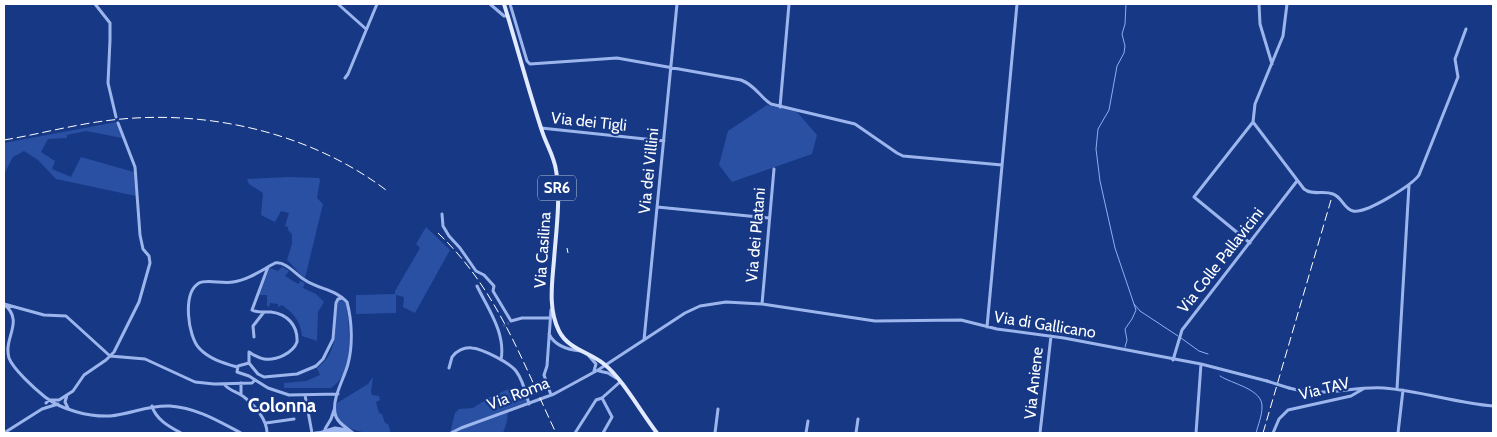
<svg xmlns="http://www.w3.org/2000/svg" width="1497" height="437" font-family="Cabin,sans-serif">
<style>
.green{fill:#2a50a4}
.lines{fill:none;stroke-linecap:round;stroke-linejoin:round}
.stream{stroke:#8faff0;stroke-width:1}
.minor-tunnel{stroke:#3a5697;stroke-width:3;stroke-dasharray:3 1.5;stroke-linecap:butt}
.minor{stroke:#9cb6ed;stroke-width:3}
.major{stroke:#e2eaff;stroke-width:4}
.rail{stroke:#fff;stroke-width:1;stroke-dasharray:9 4;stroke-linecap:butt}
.minor-bridge{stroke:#9cb6ed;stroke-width:3}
.labels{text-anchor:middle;stroke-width:4.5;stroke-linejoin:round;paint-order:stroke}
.shield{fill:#173885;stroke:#b9c3da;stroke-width:1}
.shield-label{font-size:15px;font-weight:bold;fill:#fff}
.street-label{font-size:16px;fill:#fff;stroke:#173885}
.quarter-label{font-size:19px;font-weight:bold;fill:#fff;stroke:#173885}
</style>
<rect width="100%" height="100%" fill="#173885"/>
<path class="green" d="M767,105L797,112L817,135L812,154L732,182L719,165L728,131Z
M117,122L122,138L86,131L67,135V138L48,139L41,152L55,161L52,169L71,177L81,157L134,172L136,196L56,179L38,160L24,151L13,157L4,174V143Z
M289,177L319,178L320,180L317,198L323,204L305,278C297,272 294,266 287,260L292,244V234L288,230V227L285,226L289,213L281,211L275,222L261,215L263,193L249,184L247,179Z
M426,227L450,250L415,313L403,307L404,297L396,295V313L356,314V295L395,294V291L420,248L416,244Z
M282,267L289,271L285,276L298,284L301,281L305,283L303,288L316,294L324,302L318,312L317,341L302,336C301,321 293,313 282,305L278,307V304L270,303L269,307L267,306V295H259L269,270L270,268L278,271Z
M342,299L346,302L347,307C349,332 355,373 331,388H284V383L306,381L320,375L317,368C342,350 332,325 338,301Z
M373,377L371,392L372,395L379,396L380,400L376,402L379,413L382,414L385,423L388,424L391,433C371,433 346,435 335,414L337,403L368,384Z
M511,388L514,396L524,392L527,402L508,409L507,421L503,433H450L455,413L459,409L473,408L490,397Z"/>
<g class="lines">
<path class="stream" d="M1134,304L1140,311L1178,336
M1181,338L1199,351L1208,354
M1125,347L1127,340L1125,329L1132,319L1136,310L1115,248L1100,181L1096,149L1098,129L1109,110L1117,66L1124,53L1125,46L1122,34L1125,24L1126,4
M1220,376C1232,384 1263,389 1262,407C1262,416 1258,425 1256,433"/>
<path class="minor-tunnel" d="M503,326L509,323"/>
<path class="minor" d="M95,4L110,23V40L108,83L116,117
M338,4L366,29
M490,4L504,16H508
M510,4L527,61L530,64L617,58L741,80C755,85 760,97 771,104L855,124L897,153L903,156L1002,165
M1259,4L1260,24L1272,64
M1287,4L1283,36L1255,104L1253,122L1304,189C1313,196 1323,190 1333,194C1342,197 1344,209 1353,211C1366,214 1412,185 1419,175L1458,77L1455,59L1466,29
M345,78L348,74L377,4
M780,107L789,4
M541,128L664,141
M657,207L769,218
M442,214L443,226L449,236L460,248L476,271L484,275L494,286L493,291L511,321L522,318H550
M1250,243L1194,197L1253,122
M477,286C488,309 506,333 501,360
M4,304C25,322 3,337 9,358C13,369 35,389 45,397C62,410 89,417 110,416C132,414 147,405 170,406C197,408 218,421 241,433
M4,304L44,315L66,316L110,356L145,359L195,382L214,384L252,383L255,380
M762,304L774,169
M987,327L1017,4
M549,334C555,346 568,350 581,351
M254,337L253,326L264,312
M644,340L677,4
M249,352C254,355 258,358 264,359C276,361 293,353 297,342C298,325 287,314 271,312C264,312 257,313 252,310L268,267
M589,356L596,364L594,371
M1173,360L1182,330L1297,181
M249,363L258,374L264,377L297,374L316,366L323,359L333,339L336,303L338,299L342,298
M249,363L238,366L237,372L249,376L268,388L289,395L338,394
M249,363V352
M237,367C223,363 209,359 199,348C188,336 182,293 199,283C206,279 223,284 233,282C248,280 262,270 275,263C286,261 296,275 305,280C318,289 337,290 347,302C352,321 353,345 348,364C344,379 332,398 335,413C336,422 346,427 353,433
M449,368L452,357C456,351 464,347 472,348C483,349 510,363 516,371C523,380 526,393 529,404
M599,371L608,373L616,378
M224,384C229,391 238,392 244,397C255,405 267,420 267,433
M1289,388C1326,398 1349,386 1384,388C1421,391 1456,403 1493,406
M1397,389L1409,185
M67,395L65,402L68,408
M241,395V383
M305,395L312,433
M551,395L544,375L547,366L551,310
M602,398L612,417L603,433
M46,403L49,400H59L73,391L84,375L106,360L114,352L139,302L150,263L149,256L143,249L140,235L135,167L118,123
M152,406C156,420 170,427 181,433
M266,423L294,419
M325,429L331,419L334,410
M4,433L42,409L58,404
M315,433L336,431L349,433
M319,433L335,428L348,430
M451,433L461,428L554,394L598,370L685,313L700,306L726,302L762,304L875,321L961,320L997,329L1064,338L1201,364L1267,381
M575,433L596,400L602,398L620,382
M715,433L718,409
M806,433L808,421
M856,433L858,419
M1040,433L1051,336
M1196,433L1201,364
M1273,433L1279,419L1288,410L1351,396L1363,389
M1398,433L1403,390"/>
<path class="major" d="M504,4C517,46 528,89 542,131C546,144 554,156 556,170C561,199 556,231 554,260C552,284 548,309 559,331C568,349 589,352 604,364C622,378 642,414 657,433"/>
<path class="rail" d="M4,140C40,134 76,124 112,120C206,109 309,132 386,190
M438,233C497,289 522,361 556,433
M567,248L568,253
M1263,433L1331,200"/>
<path class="minor-bridge" d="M1267,381L1289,388"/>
</g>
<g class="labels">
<rect class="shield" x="538" y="175.5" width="38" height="25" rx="4"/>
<g class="shield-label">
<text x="557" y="193">SR6</text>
</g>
<g class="street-label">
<text transform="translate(589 121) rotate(6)" y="6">Via dei Tigli</text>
<text transform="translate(648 171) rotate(-84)" y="6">Via dei Villini</text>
<text transform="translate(755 235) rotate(-85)" y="6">Via dei Platani</text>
<text transform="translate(542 250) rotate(-86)" y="6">Via Casilina</text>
<text transform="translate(1220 260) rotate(-52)" y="6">Via Colle Pallavicini</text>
<text transform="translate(1045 324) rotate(9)" y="6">Via di Gallicano</text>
<text transform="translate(1033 383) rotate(-84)" y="6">Via Aniene</text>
<text transform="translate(1324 388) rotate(-14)" y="6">Via TAV</text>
<text transform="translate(518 393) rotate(-21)" y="6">Via Roma</text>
</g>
<g class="quarter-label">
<text x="282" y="412">Colonna</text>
</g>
</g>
<rect width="1497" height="437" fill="none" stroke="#ffffff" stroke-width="10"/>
</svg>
